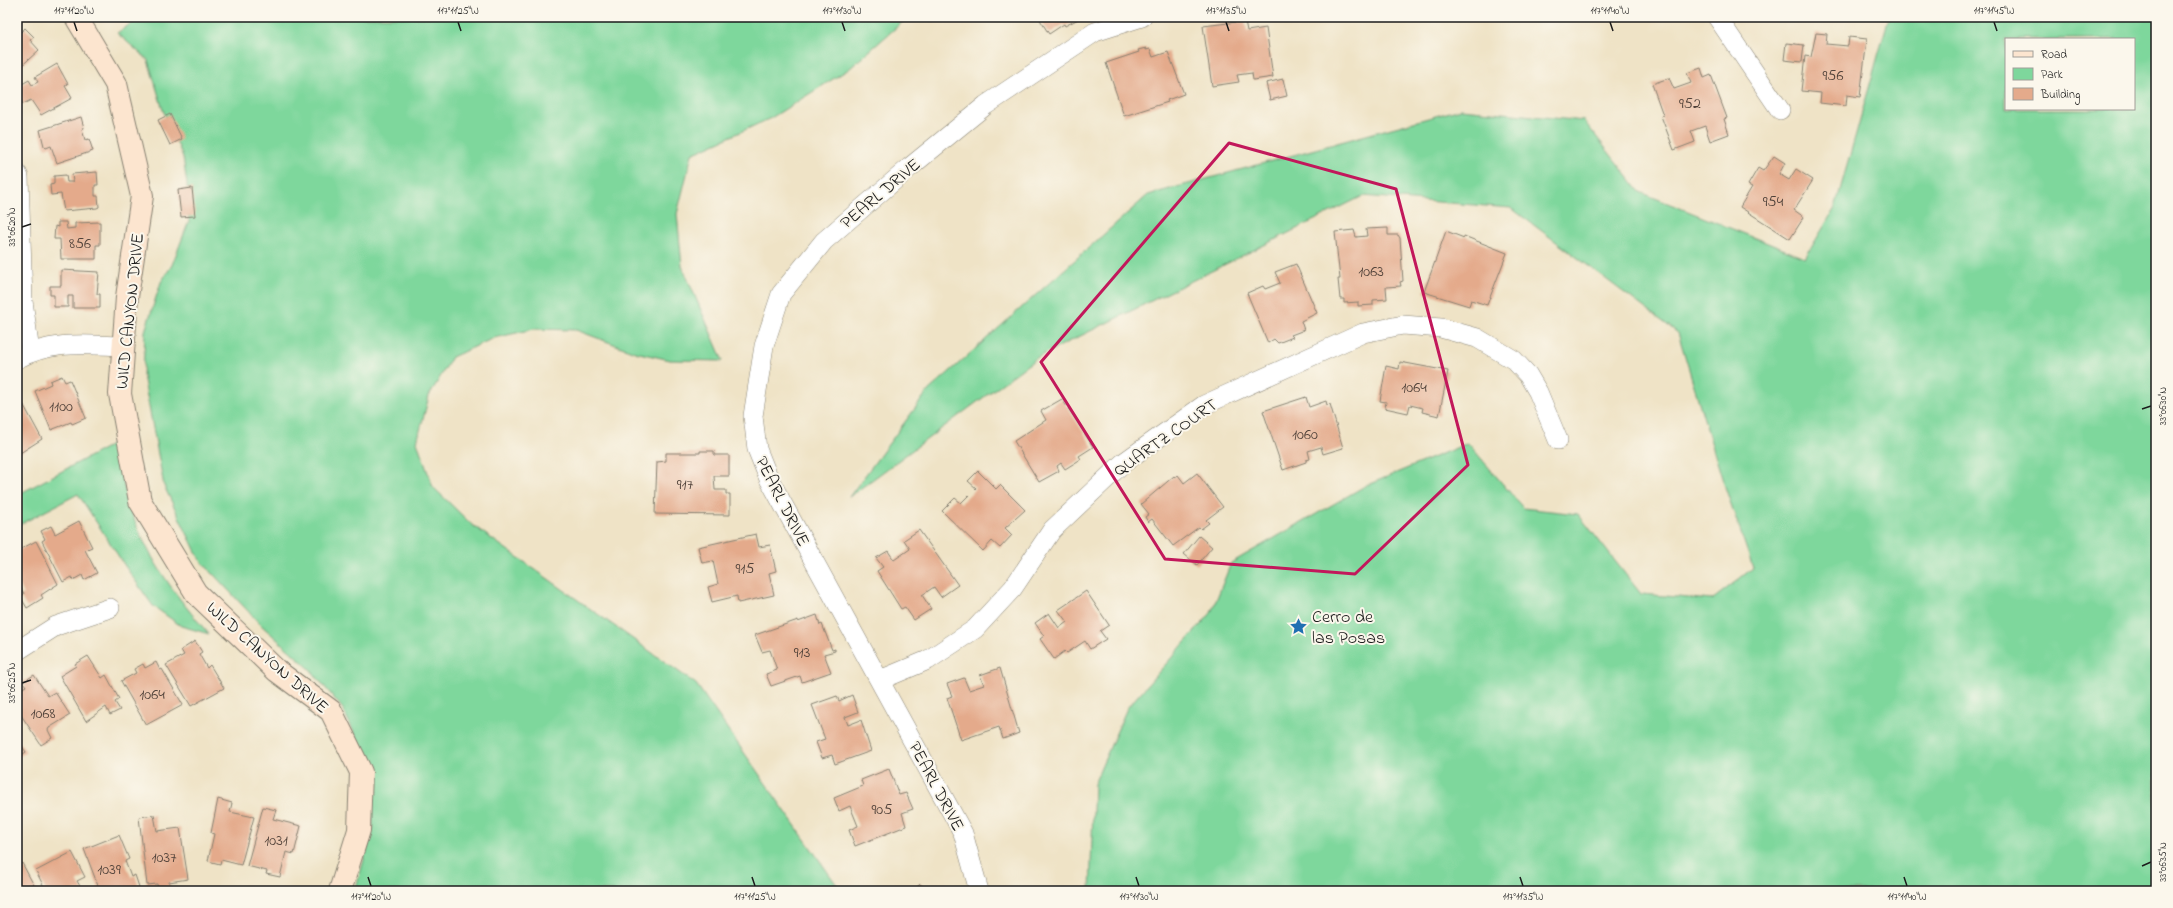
<svg xmlns="http://www.w3.org/2000/svg" width="2173" height="908" font-family="'Indie Flower',sans-serif">
<style>
.green{fill:#7ed79c;stroke:#4d7a5c;fill-rule:evenodd}
.building{fill:#e4aa8b}
.lines{fill:none;stroke-linecap:round;stroke-linejoin:round}
.street-casing{stroke:#868071;stroke-width:20}
.secondary-casing{stroke:#868071;stroke-width:24}
.street{stroke:#fff;stroke-width:19}
.secondary{stroke:#fce5cf;stroke-width:22}
.marked{fill:none;stroke:#c2185b;stroke-width:3;stroke-linejoin:round}
.ticks{fill:none;stroke:#1c1c1c;stroke-width:1.5}
.labels{text-anchor:middle;stroke-width:4;stroke-linejoin:round;paint-order:stroke}
.number-label{font-size:16px;fill:#4e4038}
.street-label{font-size:18px;fill:#1c1c1c;stroke:#fbf7ec}
.poi-label{font-size:18px;fill:#1c1c1c;stroke:#fbf7ec;text-anchor:start}
.neatline{fill:none;stroke:#1c1c1c;stroke-width:1.5}
.ticks-label{font-size:10px;text-anchor:middle;fill:#1c1c1c}
</style>
<rect width="100%" height="100%" fill="#fbf7ec"/>
<filter id="ink" filterUnits="userSpaceOnUse"><feTurbulence type="fractalNoise" baseFrequency=".025" numOctaves="2"/><feDisplacementMap in="SourceGraphic" scale="8" xChannelSelector="R" yChannelSelector="G"/><feConvolveMatrix kernelMatrix="1 2 1 2 8 2 1 2 1" color-interpolation-filters="sRGB"/></filter>
<filter id="wash" filterUnits="userSpaceOnUse"><feTurbulence type="fractalNoise" baseFrequency=".012" numOctaves="4" result="noise"/><feDisplacementMap in="SourceGraphic" scale="16" xChannelSelector="R" yChannelSelector="G"/><feGaussianBlur stdDeviation="0.9" result="paint"/><feColorMatrix in="noise" values="0 0 0 0 0 0 0 0 0 0 0 0 0 0 0 0 0 1.4 0 .05"/><feComposite in="paint" operator="in"/></filter>
<g filter="url(#wash)">
<rect width="100%" height="100%" fill="#efe3c6"/>
<path class="green" d="M141,17H908L849,69L771,118L692,154L677,214L682,266L723,361L670,360L635,352L576,330L534,329L494,338L452,357L429,396L417,442L433,487L471,524L696,684L841,891H355L373,828L369,765L343,709L310,669L261,625L200,560L164,486L143,375L145,331L161,282L172,265L189,221L187,185L183,157L163,110L148,60L117,33Z
M1889,17H2156V891H1090L1094,784L1127,708L1211,613L1231,563L1365,486L1468,443L1523,508L1578,514L1641,594L1712,600L1753,568L1722,478L1678,333L1511,208L1363,196L1038,357L849,497L928,391L1148,195L1461,109L1584,121L1640,192L1805,258L1835,208ZM2006,39H2134V109H2006Z
M115,443C120,467 124,492 132,514C149,560 177,598 209,634L181,626L153,606L125,566L78,494L17,526V495Z"/>
<g id="blocks">
<path class="building" d="M1082,17L1065,26L1064,24L1049,34L1039,18Z
M1245,21L1247,31L1266,28L1273,77L1253,80L1252,73L1237,75L1239,82L1212,86L1203,26Z
M17,28L21,32L25,28L34,37L30,40L39,50L17,70Z
M1816,33L1827,34L1826,44L1848,46L1849,37L1867,39L1860,97L1847,95L1846,106L1820,103L1821,93L1801,91L1805,56L1811,57Z
M1786,43L1804,45L1802,62L1784,60Z
M1146,48V50L1150,49L1153,57L1168,52L1184,94L1167,100L1168,102L1124,116L1106,63L1139,52L1138,50Z
M57,64L68,84L65,86L72,98L41,115L31,100L23,104L17,93V87L29,80L32,85L38,82L35,77Z
M1701,68L1704,78L1711,75L1727,118L1724,119L1729,134L1710,141L1705,126L1691,131L1695,142L1674,150L1661,116L1663,115L1652,84L1669,78L1674,89L1691,83L1687,73Z
M1283,79L1287,96L1270,100L1266,83Z
M170,114L182,139L170,145L158,120Z
M81,117L84,128L82,129L85,140L89,139L93,151L57,163L51,146L46,148L44,146L40,130Z
M1774,156L1785,163L1779,174L1789,180L1796,169L1813,180L1794,210L1804,217L1790,239L1740,207L1752,187L1748,185L1758,168L1763,171Z
M97,172L98,185H95V196H98L99,207L97,208L64,211L61,194L51,195L50,185L54,184V176L66,175L67,182H73L72,174Z
M192,188L195,216L181,217L178,190Z
M58,222H66L67,229L75,228V223L100,222V245H96V259H61L60,239H54L55,226L58,227Z
M1388,228V235H1398L1400,238L1403,281L1400,282L1401,286L1386,287L1387,299L1373,300V305L1358,306V302L1344,303V299H1340L1338,279H1340L1335,232L1354,230L1356,237L1367,236L1366,229Z
M1446,231L1464,238V236L1507,253L1487,305L1471,300L1469,306L1424,292Z
M1296,264L1317,313L1301,321L1304,330L1291,335L1293,337L1278,343L1274,339L1268,343L1247,293L1263,286L1265,289L1280,283L1275,272Z
M61,270L99,272L97,294H100V308H73V296H68V307H54V295H50V286H61Z
M1400,362L1448,371L1439,416L1422,412L1423,408L1410,405L1408,413L1385,408L1386,402L1380,401L1386,366L1399,369Z
M62,376L65,382L70,380L86,418L72,424L71,422L51,430L35,391L51,384L50,381Z
M1306,397L1309,407L1326,401L1327,405L1330,404L1343,448L1323,454L1321,447L1308,451L1310,459L1306,460V462L1283,470L1263,411Z
M1062,399L1093,447L1079,456L1081,459L1065,469L1061,463L1057,466L1059,471L1039,482L1014,441L1046,420L1041,411Z
M22,402L42,439L17,455V405Z
M700,451H714V455H729V476H714L715,490H726V494H730V515L655,514L657,462L666,461V453H700Z
M978,471L996,489L1000,485L1025,510L1005,528L1012,535L1000,548L992,541L983,551L942,511L955,498L961,503L976,488L968,481Z
M1197,473L1223,507L1206,520L1209,523L1201,529L1199,527L1173,546L1152,519L1148,522L1145,517L1149,514L1141,504L1174,476L1175,477L1178,475L1184,483Z
M79,521L92,547L85,550L97,573L84,580L82,575L73,580L72,577L63,582L42,541L45,539L41,531L51,526L55,534Z
M919,530L958,585L941,597L934,587L922,595L931,609L914,620L905,607L901,609L877,571L883,567L876,558L888,551L894,560L910,549L904,540Z
M756,534L759,547L770,545L776,571L769,573L774,595L738,603L737,596L712,602L708,587L718,584L713,561L702,563L698,547Z
M1199,536L1212,547L1197,565L1184,554Z
M36,541L58,584L41,595L43,598L27,608L20,596L24,594L17,580V551Z
M1086,591L1109,625L1100,631L1106,639L1090,649L1085,641L1067,653L1065,651L1054,659L1040,639L1044,636L1035,623L1049,613L1059,628L1067,622L1058,610Z
M817,615L820,625L822,624L832,650L835,649V651L824,654L831,672L802,682L800,676L771,686L766,674L777,670L770,650L762,652L755,635L798,620V622Z
M195,641L202,652L199,654L207,668L210,665L224,688L191,706L166,665L184,655L181,650Z
M88,656L102,678L106,675L119,699L115,702L120,710L110,715L106,707L86,721L60,676L76,666L75,664Z
M156,662L160,670L162,669L183,705L146,725L121,681L136,673L134,669L143,664L145,668Z
M1000,668L1019,733L1003,739L999,727L961,740L947,698L952,696L947,684L964,678L969,690L984,685L980,675Z
M34,675L48,696L55,692L70,715L49,728L48,730L52,738L41,745L17,709V691L26,686L23,682Z
M852,695L858,712L845,717L848,725L861,720L871,751L835,764L832,755L822,758L816,742L825,739L812,705L837,696L839,701Z
M17,739L26,752L17,758Z
M889,769L899,795L906,793L913,809L902,813L906,826L855,846L849,830L858,826L850,806L839,811L834,798L863,786L861,780Z
M218,799L232,803L230,812L254,817L241,865L221,860L220,864L208,861L214,834L211,833Z
M263,807L276,810L273,819L301,826L294,854L286,852L280,877L266,874L267,871L247,866Z
M154,815L157,831L180,828L188,879L169,882L170,886L158,888L157,884L147,885L139,817Z
M119,835L129,859L125,861L131,877L135,875L139,887L131,891H122L121,887L110,891H100L84,849Z
M72,852L85,877L77,881L83,891H46L36,871Z
M22,863L37,891H17V865Z
M920,884L928,891H913Z"/>
</g>
</g>
<g filter="url(#ink)">
<use href="#blocks" fill-opacity="0" stroke="#868071" stroke-width="1"/>
<g class="lines">
<defs>
<path id="street" d="M1717,17L1780,110
M17,173L19,177L23,301L30,352
M17,359C53,340 85,345 124,346
M17,651L56,626L110,608
M880,680L928,660L975,629L1013,588L1052,530L1123,463L1204,405L1363,333L1403,325L1441,328L1477,338L1514,360L1528,375L1538,392L1558,440
M979,891L963,833L769,479L757,449L753,416L764,346L781,294L824,241L910,167L986,105L1095,32L1142,17"/>
<path id="secondary" d="M76,17L116,84L142,196L127,297L120,394L140,501L196,593L277,671L331,711L361,772L359,830L340,891"/>
</defs>
<use href="#street" class="street-casing"/>
<use href="#secondary" class="secondary-casing"/>
<use href="#street" class="street"/>
<use href="#secondary" class="secondary"/>
</g>
</g>
<path class="marked" d="M1229,143L1396,189L1468,465L1355,574L1165,559L1041,362Z"/>
<path class="ticks" d="M74,22L77,31M458,22L461,31M842,22L845,31M1226,22L1229,31M1610,22L1613,31M1994,22L1997,31M22,227L31,224M2142,409L2151,406M22,683L31,680M2142,866L2151,862M368,877L371,886M752,877L755,886M1136,877L1139,886M1520,877L1523,886M1904,877L1907,886"/>
<defs>
<symbol id="sight-bare" viewBox="-9 -9 18 18"><path d="M0-6L1.8-2.2L6-1.7L2.9 1.2L3.7 5.4L0 3.3L-3.7 5.4L-2.9 1.2L-6-1.7L-1.8-2.2Z" fill="#1f6fb2" stroke="#fbf7ec" stroke-width="2.5" paint-order="stroke"/></symbol>
</defs>
<g fill-rule="evenodd">
<use href="#sight-bare" x="1286" y="614" width="25" height="25"/>
</g>
<g class="labels">
<g class="number-label">
<text x="1833" y="80">956</text>
<text x="1690" y="108">952</text>
<text x="1773" y="206">954</text>
<text x="80" y="248">856</text>
<text x="1371" y="276">1063</text>
<text x="1414" y="392">1064</text>
<text x="61" y="411">1100</text>
<text x="1305" y="439">1060</text>
<text x="685" y="489">917</text>
<text x="745" y="573">915</text>
<text x="802" y="657">913</text>
<text x="152" y="699">1064</text>
<text x="43" y="718">1068</text>
<text x="882" y="814">905</text>
<text x="276" y="845">1031</text>
<text x="164" y="862">1037</text>
<text x="109" y="874">1039</text>
</g>
<g class="street-label">
<text transform="translate(880 193) rotate(-40)" y="6">PEARL DRIVE</text>
<text transform="translate(129 311) rotate(-84)" y="6">WILD CANYON DRIVE</text>
<text transform="translate(1165 437) rotate(-35)" y="6">QUARTZ COURT</text>
<text transform="translate(783 501) rotate(63)" y="6">PEARL DRIVE</text>
<text transform="translate(268 657) rotate(42)" y="6">WILD CANYON DRIVE</text>
<text transform="translate(937 786) rotate(62)" y="6">PEARL DRIVE</text>
</g>
<g class="poi-label">
<text x="1312" y="622">Cerro de<tspan x="1312" dy="21">las Posas</tspan></text>
</g>
</g>
<rect width="2173" height="908" fill="none" stroke="#fbf7ec" stroke-width="44"/>
<rect x="2005" y="38" width="130" height="72" fill="#fbf7ec" stroke="#a29f99"/>
<rect x="2013" y="51" width="20" height="6" fill="#fce5cf" stroke="#a29f99"/>
<text x="2041" y="58" font-size="12" fill="#1c1c1c">Road</text>
<rect x="2013" y="68" width="20" height="12" fill="#7ed79c" stroke="#a29f99"/>
<text x="2041" y="78" font-size="12" fill="#1c1c1c">Park</text>
<rect x="2013" y="88" width="20" height="12" fill="#e4aa8b" stroke="#a29f99"/>
<text x="2041" y="98" font-size="12" fill="#1c1c1c">Building</text>
<rect x="22" y="22" width="2129" height="864" class="neatline"/>
<g class="ticks-label">
<text x="74" y="14">117°11'20"W</text>
<text x="458" y="14">117°11'25"W</text>
<text x="842" y="14">117°11'30"W</text>
<text x="1226" y="14">117°11'35"W</text>
<text x="1610" y="14">117°11'40"W</text>
<text x="1994" y="14">117°11'45"W</text>
<text transform="translate(11 227) rotate(-90)" y="4">33°06'20"N</text>
<text transform="translate(2162 406) rotate(-90)" y="4">33°06'30"N</text>
<text transform="translate(11 683) rotate(-90)" y="4">33°06'25"N</text>
<text transform="translate(2162 862) rotate(-90)" y="4">33°06'35"N</text>
<text x="371" y="900">117°11'20"W</text>
<text x="755" y="900">117°11'25"W</text>
<text x="1139" y="900">117°11'30"W</text>
<text x="1523" y="900">117°11'35"W</text>
<text x="1907" y="900">117°11'40"W</text>
</g>
</svg>
